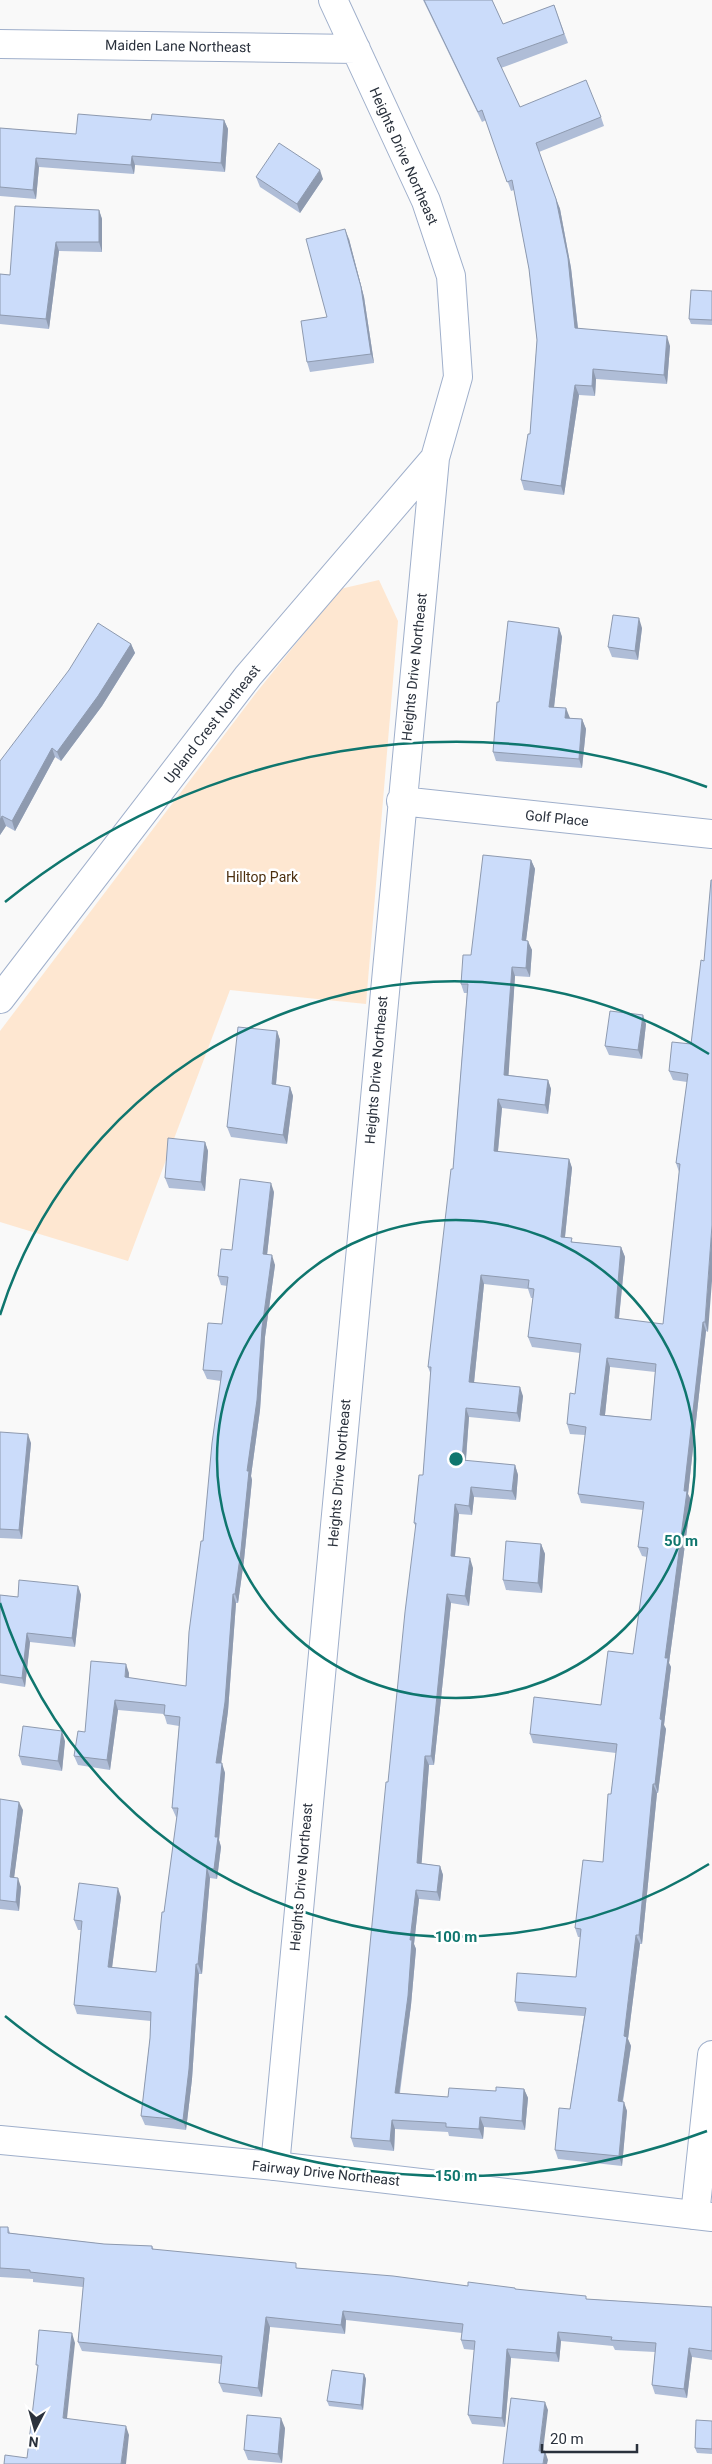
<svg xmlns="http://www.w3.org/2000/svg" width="712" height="2464" font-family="Roboto,sans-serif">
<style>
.green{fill:#fee7d1}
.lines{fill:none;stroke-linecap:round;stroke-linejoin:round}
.minor-casing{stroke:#9fafcb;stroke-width:30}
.tertiary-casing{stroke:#9fafcb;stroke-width:30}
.minor{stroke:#fff;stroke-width:28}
.tertiary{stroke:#fff;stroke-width:28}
.wall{fill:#afbdd7;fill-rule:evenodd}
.shaded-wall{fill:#8e9aaf}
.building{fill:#cbdcfa;stroke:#8e9aaf;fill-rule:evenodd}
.ring{fill:none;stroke:#0f766e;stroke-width:2.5}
.labels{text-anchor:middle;stroke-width:5;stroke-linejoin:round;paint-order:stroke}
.street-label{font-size:14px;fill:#2a313c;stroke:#fff}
.park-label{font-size:14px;fill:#4c3010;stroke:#fff}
.centre{fill:#0f766e;stroke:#fff;stroke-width:2.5}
.ring-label{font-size:15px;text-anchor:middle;font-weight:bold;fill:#0f766e;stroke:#fff;stroke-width:5;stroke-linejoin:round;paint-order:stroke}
</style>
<rect width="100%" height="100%" fill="#f9f9f9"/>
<path class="green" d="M379,580L398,621L366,1004L230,990L128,1261L0,1222V1031L256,693L340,589Z"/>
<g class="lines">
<defs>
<path id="minor" d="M0,44L356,49
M401,801L712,834
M0,999L248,676L435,458
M275,2166L435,458L458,377L451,276L426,201L333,0
M695,2215L712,2055"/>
<path id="tertiary" d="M0,2140L275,2166L712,2217"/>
</defs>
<use href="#minor" class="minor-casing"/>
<use href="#tertiary" class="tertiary-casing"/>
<use href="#minor" class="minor"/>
<use href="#tertiary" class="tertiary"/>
</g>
<path class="wall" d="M423,0H492L503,24L554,5L568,43L501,68L520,107L601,117L604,126L539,152L560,209L571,268L578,328L670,346L667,384L596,379L595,396L579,395L564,495L524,490L521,480L530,434L537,340L529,269L514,190L511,191L486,120L482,122Z
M151,120H224L228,129L225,172L135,165L134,174L39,167L36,199L0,196V128L76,134Z
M256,177L323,179L300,213L260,187Z
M99,210L102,219V252L59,251L49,329L0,324V274L10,275Z
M349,239L364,297L374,363L310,372L307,362L327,317Z
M712,291V325L691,324L689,319Z
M559,628L562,637L554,707L570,718H569L582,719L586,729L582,768L496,761L493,752L499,702Z
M642,628L638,660L612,657L608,647Z
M131,644L135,653L102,706L61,761L55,757L15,831L6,826L0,835V761Z
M531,860L535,869L526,940L532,950L530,977L515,976L508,1075L548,1080L551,1089L548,1114L502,1108L498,1152L569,1159L572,1168L565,1237L573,1242L621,1247L625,1257L619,1319L663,1324L679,1172L676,1163L687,1082L673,1080L669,1071L691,1044L708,1332L706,1331L688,1494L691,1500L669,1663L671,1667L664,1725L666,1729L658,1793H657L642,1944H640L628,2039L631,2046L623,2102L627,2111L622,2166L558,2159L555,2150L570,2109L584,2016L518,2011L515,2002L576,1977L581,1937H578L575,1928L603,1862L611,1794L616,1753L533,1743L530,1734L601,1705L633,1654L647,1557L642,1556L638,1547L643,1510L581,1503L578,1494L585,1435L570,1434L567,1424L575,1394L580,1353L532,1347L528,1337L533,1298H531L528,1289L484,1284L474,1383L523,1396L520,1422L469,1417L466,1461L515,1465L518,1475L516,1500L474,1497L472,1515L459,1514L455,1557L473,1568L469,1606L451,1603L434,1765H429L421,1863L440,1866L443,1875L440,1901L419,1899L414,1944L416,1949L411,2005L400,2093L448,2097L496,2091L524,2089L528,2098L525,2130L484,2127L483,2139L449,2136L448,2132L395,2129L394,2151L354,2147L351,2138L416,1527L414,1523L423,1475L431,1375L428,1367L453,1169L467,993H464L461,984L471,955ZM610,1367L655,1372L651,1420L605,1415Z
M646,1024L642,1059L609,1055L605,1046Z
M277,1031L280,1040L276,1085L290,1087L293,1096L287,1144L231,1137L227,1127Z
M205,1142L208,1151L205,1191L169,1188L165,1178Z
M274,1192L267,1255L275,1265L265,1337L260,1410L251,1476L252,1480L244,1560L238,1603H236L228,1711L221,1763L225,1773L219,1840L221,1847L217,1879L210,1878L202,1974H199L192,2079L186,2130L145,2125L141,2116L150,2038L151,2021L77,2014L74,2005L81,1930H78L74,1920L121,1897L112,1967L156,1972L177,1817H176L172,1808L179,1726L167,1724L164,1714L118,1710L110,1770L78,1765L74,1756L85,1732L129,1673V1678L186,1686L221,1381L207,1379L203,1370L222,1324L227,1286L221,1285L218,1276L232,1250Z
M0,1432L31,1443L22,1539L0,1538Z
M541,1544L545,1554L542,1593L506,1590L503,1580Z
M78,1586L81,1595L75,1647L30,1642L25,1687L0,1683V1595L18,1597Z
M65,1741L62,1771L22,1765L19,1756Z
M0,1799L23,1810L14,1877L21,1887L19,1911L0,1909Z
M0,2227H8L10,2233L104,2244L152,2246L154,2250L298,2268L468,2286L516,2290L587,2299L712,2307V2360L692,2357L687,2398L655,2394L652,2385L655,2352L615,2350L613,2346L561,2341L559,2362L511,2358L505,2427L472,2424L468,2415L474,2350L464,2349L461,2340L462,2333L346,2320L345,2334L270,2327L262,2397L223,2392L219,2383L221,2364L82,2351L78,2342L83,2287L33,2282V2279L0,2277Z
M364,2374L366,2379L363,2410L329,2406L327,2401Z
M712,2421V2454L697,2453L695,2448Z
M285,2428L282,2463L248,2460L244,2450Z"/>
<path class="shaded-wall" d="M224,120L228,129L225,172L221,163Z
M132,156L135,165L134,174L131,165Z
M36,158L39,167L36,199L33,190Z
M320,170L323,179L300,213L297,204Z
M556,199L560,209L571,268L579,338L575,328Z
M99,210L102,219V252L99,242Z
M345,229L349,239L364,297L374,363L371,354Z
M56,242L59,251L49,329L46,319Z
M667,336L670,346L667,384L664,375Z
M593,369L596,379L595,396L592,386Z
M575,385L579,395L564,495L561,486Z
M639,618L642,628L638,660L635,651Z
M559,628L562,637L553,716L549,707Z
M131,644L135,653L102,706L61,761L57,752Z
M566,708L570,718L569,728L565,718Z
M582,719L586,729L582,768L579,759Z
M52,748L55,757L15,831L12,821Z
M2,816L6,826L0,835V820Z
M531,860L535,869L525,949L522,940Z
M528,941L532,950L530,977L526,968Z
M512,967L515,976L508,1084L504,1075Z
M643,1015L646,1024L642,1059L638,1050Z
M277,1031L280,1040L275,1094L272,1084Z
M548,1080L551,1089L548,1114L545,1105Z
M290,1087L293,1096L287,1144L283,1135Z
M498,1099L502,1108L497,1160L494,1151Z
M205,1142L208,1151L205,1191L201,1182Z
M569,1159L572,1168L564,1246L561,1237Z
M271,1183L274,1192L266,1264L263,1254Z
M712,1225V1281L708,1332L705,1322Z
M621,1247L625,1257L618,1327L615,1318Z
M272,1255L275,1265L265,1337L260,1410L251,1476L252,1480L244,1560L238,1603L235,1594L247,1471L262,1328Z
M481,1275L484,1284L473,1392L469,1382Z
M703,1322L706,1331L688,1494L691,1500L669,1663L671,1667L664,1725L666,1729L658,1793L655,1784L665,1658Z
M607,1358L610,1367L604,1424L600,1415Z
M520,1387L523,1396L520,1422L517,1413Z
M466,1408L469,1417L465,1470L462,1460Z
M28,1434L31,1443L22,1539L19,1530Z
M515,1465L518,1475L516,1500L512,1491Z
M471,1487L474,1497L472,1515L469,1506Z
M455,1504L459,1514L454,1565L451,1556Z
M541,1544L545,1554L542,1593L538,1583Z
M470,1558L473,1568L469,1606L465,1596Z
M78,1586L81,1595L75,1647L72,1638Z
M233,1594L236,1603L228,1711L220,1772L216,1763Z
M447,1594L451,1603L434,1765L431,1756Z
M27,1633L30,1642L25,1687L22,1678Z
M126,1664L129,1673L128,1687L125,1677Z
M115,1700L118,1710L110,1770L107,1760Z
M62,1731L65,1741L62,1771L58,1761Z
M425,1756L429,1765L421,1872L417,1863Z
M222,1763L225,1773L219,1840L221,1847L217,1879L214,1869L215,1837Z
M653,1784L657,1793L642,1944L639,1935Z
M19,1802L23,1810L13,1886L10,1877Z
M440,1866L443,1875L440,1901L437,1892Z
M207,1868L210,1878L202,1974L198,1964Z
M18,1878L21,1887L19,1911L16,1902Z
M118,1888L121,1897L111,1976L108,1967Z
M416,1890L419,1899L414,1944L416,1949L411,2005L398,2102L395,2093L410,1940Z
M636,1935L640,1944L628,2039L631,2046L621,2111L618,2101L624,2036Z
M196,1964L199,1974L192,2079L186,2130L183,2120Z
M524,2089L528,2098L525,2130L522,2121Z
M624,2102L627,2111L622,2166L619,2156Z
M480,2117L484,2127L483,2139L479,2129Z
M392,2120L395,2129L394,2151L390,2141Z
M343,2311L346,2320L345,2334L341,2325Z
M266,2317L270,2327L262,2397L258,2388Z
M558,2332L561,2341L559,2362L556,2353Z
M72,2333L75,2343L66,2428L63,2418Z
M689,2348L692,2357L687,2398L684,2389Z
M507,2349L511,2358L505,2427L502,2418Z
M364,2374L366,2379L363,2410L361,2405Z
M545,2402L548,2410L542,2459L539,2451Z
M281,2418L285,2428L282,2463L278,2454Z
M126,2426L129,2435L126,2464H121Z
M545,2451L548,2460L547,2464H543Z"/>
<path class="building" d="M424,0H492L503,24L554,5L564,34L497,58L520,107L586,80L601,117L536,143L556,199L568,258L575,328L667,336L664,375L593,369L592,386L575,385L561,486L521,480L528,434H530L537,340L529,269L512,180L507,182L482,110L478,112Z
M78,114L151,120L152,114L224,120L221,163L132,156L131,165L36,158L33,190L0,187V128L76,134Z
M279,143L320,170L297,204L256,177Z
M15,206L99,210V242H56L46,319L0,315V274L10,275Z
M345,229L361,287L371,354L307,362L301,321L327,317L306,239Z
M691,290L712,291V320L689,319Z
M613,615L639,618L635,651L608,647Z
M508,621L559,628L549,707L566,708L565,718L582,719L579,759L493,752L497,702H499Z
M98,623L131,644L98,696L57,752L52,748L12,821L2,816L0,820V761L69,670Z
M483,855L531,860L522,940L528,941L526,968L512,967L504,1075L548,1080L545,1105L498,1099L494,1151L569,1159L561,1237L572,1238L571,1242L621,1247L615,1318L663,1324L680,1164L676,1163L688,1074L669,1071L672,1042L691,1044L701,960L704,961L711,880H712V1225L705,1322H703L684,1491H687L665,1658H668L660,1719L662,1720L655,1784H653L639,1935H636L624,2036L627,2037L618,2101L624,2102L619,2156L555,2150L559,2108L570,2109L586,2008L515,2002L517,1973L576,1977L581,1929L575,1928L583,1860L603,1862L608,1794H611L617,1744L530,1734L534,1697L601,1705L608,1651L633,1654L648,1548L638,1547L644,1502L578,1494L586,1427L567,1424L570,1393L575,1394L581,1344L528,1337L534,1289L528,1288L529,1280L481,1275L469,1382L520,1387L517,1413L466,1408L462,1460L515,1465L512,1491L471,1487L469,1506L455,1504L451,1556L470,1558L465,1596L447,1594L431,1756H425L417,1863L440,1866L437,1892L416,1890L410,1940H412L408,1996L395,2093L448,2097L449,2088L496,2091V2087L524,2089L522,2121L480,2117L479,2129L446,2127V2123L392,2120L390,2141L351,2138L386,1782H388L405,1612L416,1523H414L419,1475H423L431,1367H428L451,1169H453L468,984H461L463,955H471ZM607,1358L656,1364L651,1420L600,1415Z
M610,1011L643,1015L638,1050L605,1046Z
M238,1027L277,1031L272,1084L290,1087L283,1135L227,1127Z
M168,1138L205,1142L201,1182L165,1178Z
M240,1179L271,1183L263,1254L272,1255L262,1328L257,1400L247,1471H249L241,1550L235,1594H233L225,1702L216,1763H222L215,1837H218L214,1869L207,1868L198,1964H196L189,2069L183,2120L141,2116L150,2038L151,2012L74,2005L82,1921L74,1920L79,1883L118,1888L108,1967L156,1972L162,1912H164L178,1808H172L180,1717L164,1715L165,1705L115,1700L107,1760L74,1756L78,1731L85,1732L91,1661L126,1664L125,1677L186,1686L189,1632L201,1541H203L212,1443L222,1371L203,1370L208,1323L222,1324L228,1277L218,1276L221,1249L232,1250Z
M0,1432L28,1434L19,1530L0,1529Z
M506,1541L541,1544L538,1583L503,1580Z
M19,1580L78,1586L72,1638L27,1633L22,1678L0,1675V1595L18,1597Z
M23,1726L62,1731L58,1761L19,1756Z
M0,1799L19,1802L10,1877L18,1878L16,1902L0,1900Z
M0,2227H8V2233L104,2244L152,2246V2249L296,2263V2268L393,2276L468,2286V2282L515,2288V2289L586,2296V2299L712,2307V2351L689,2348L684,2389L652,2385L656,2343L611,2340L612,2337L558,2332L556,2353L507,2349L502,2418L468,2415L475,2341L461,2340L463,2324L343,2311L341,2325L266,2317L258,2388L219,2383L222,2356L78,2342L84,2278L30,2272V2270L0,2268Z
M39,2330L72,2333L63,2418L126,2426L121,2464H4L5,2455L27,2458L38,2365H36Z
M332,2370L364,2374L361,2405L327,2401Z
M511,2398L545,2402L539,2451H545L543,2464H503Z
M247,2415L281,2418L278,2454L244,2450Z
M696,2420L712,2421V2449L695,2448Z"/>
<g class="ring">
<circle cx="456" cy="1459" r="239"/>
<path d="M709 1864A478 478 0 0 1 0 1603M0 1315A478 478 0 0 1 709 1054"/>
<path d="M707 2131A717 717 0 0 1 5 2016M5 902A717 717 0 0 1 707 787"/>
</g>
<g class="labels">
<g class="street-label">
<text transform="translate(178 46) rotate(1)" y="5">Maiden Lane Northeast</text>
<text transform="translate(404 156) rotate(66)" y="5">Heights Drive Northeast</text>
<text transform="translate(414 667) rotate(-84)" y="5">Heights Drive Northeast</text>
<text transform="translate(212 724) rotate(-52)" y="5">Upland Crest Northeast</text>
<text transform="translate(557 818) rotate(6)" y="5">Golf Place</text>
<text transform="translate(376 1070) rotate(-85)" y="5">Heights Drive Northeast</text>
<text transform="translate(339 1473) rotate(-85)" y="5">Heights Drive Northeast</text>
<text transform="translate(301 1877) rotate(-85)" y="5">Heights Drive Northeast</text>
<text transform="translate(326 2173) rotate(6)" y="5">Fairway Drive Northeast</text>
</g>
<g class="park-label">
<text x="262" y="882">Hilltop Park</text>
</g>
</g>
<circle cx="456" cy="1459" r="8" class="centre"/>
<g class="ring-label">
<text x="681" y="1546">50 m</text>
<text x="456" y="1942">100 m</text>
<text x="456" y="2181">150 m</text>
</g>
<g transform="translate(35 2429) rotate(186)" stroke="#ffffff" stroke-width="4" paint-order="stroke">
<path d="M0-4L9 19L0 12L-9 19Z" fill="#2a313c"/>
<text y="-8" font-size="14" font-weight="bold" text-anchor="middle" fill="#2a313c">N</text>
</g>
<path d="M542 2444v8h95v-8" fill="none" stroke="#2a313c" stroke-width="2.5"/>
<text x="550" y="2444" font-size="15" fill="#2a313c" stroke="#ffffff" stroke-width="4" paint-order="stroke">20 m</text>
</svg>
